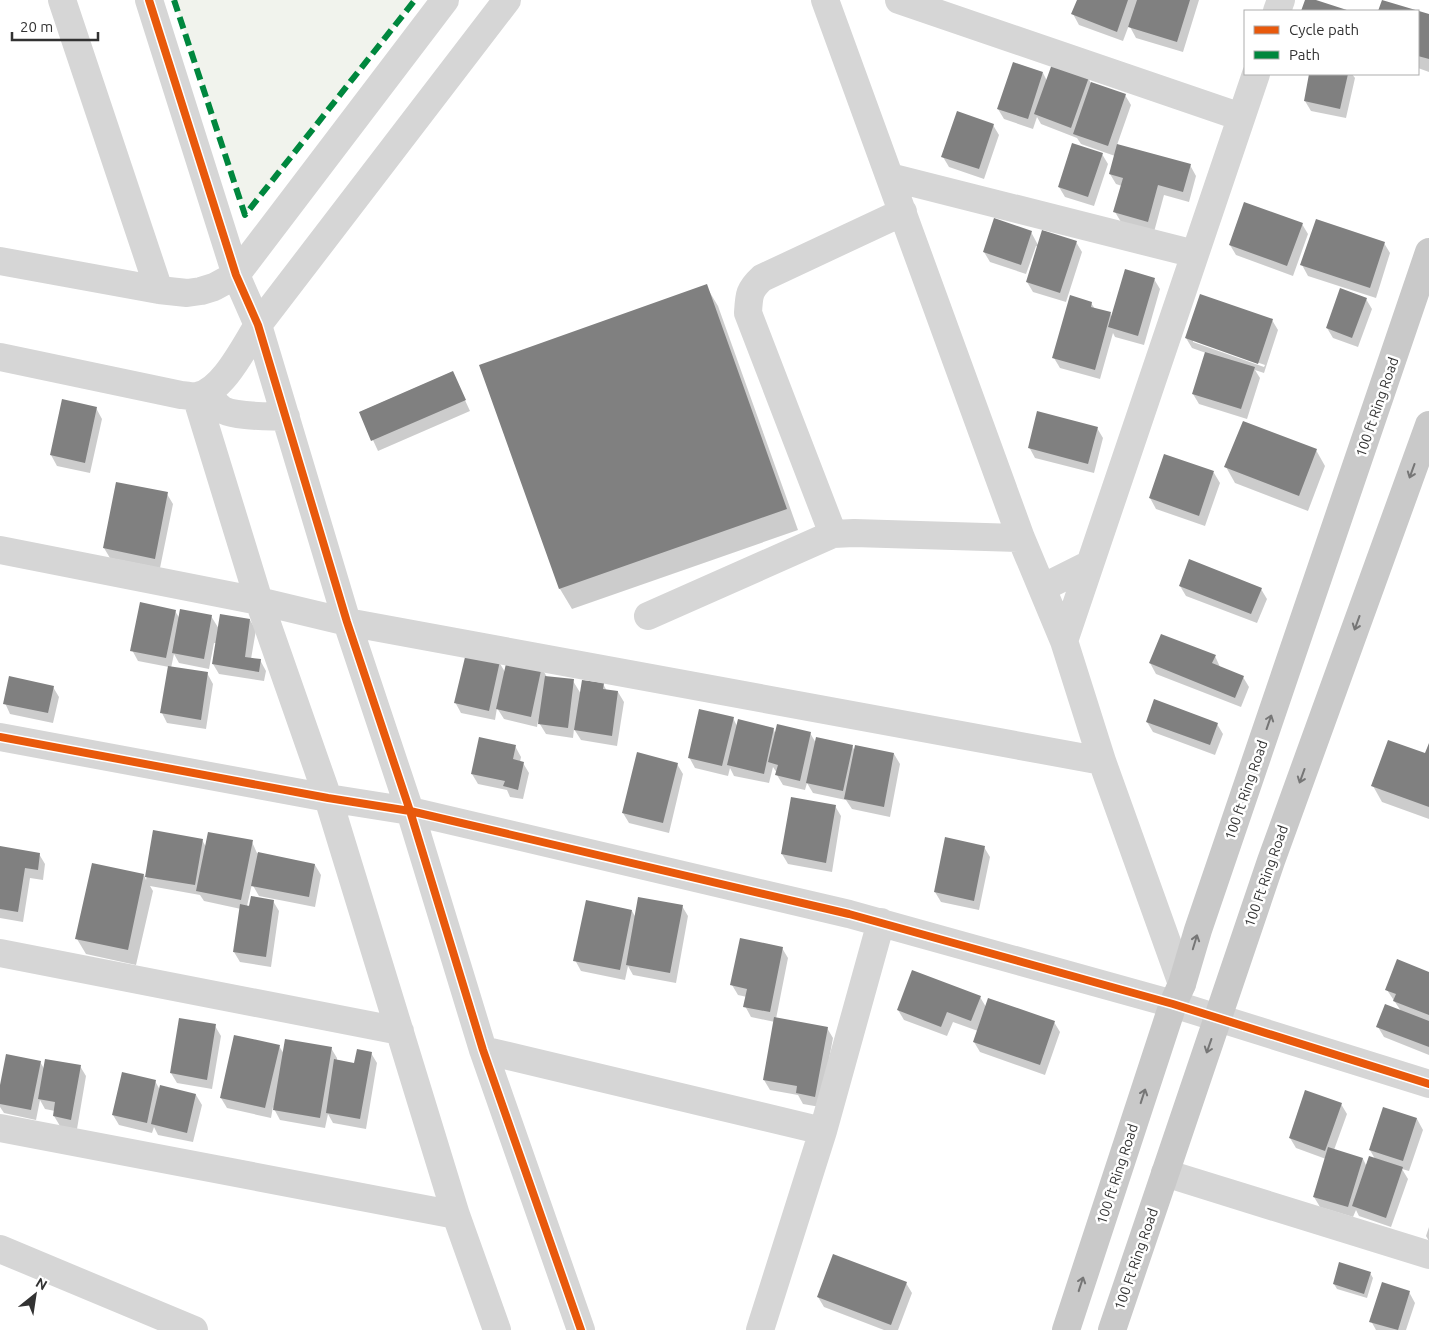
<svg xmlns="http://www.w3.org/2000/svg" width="1429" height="1330" font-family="Ubuntu,sans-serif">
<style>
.green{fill:#f1f3ed}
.shadow{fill:#0003;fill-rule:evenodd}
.building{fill:#808080}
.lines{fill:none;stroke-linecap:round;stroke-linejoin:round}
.minor{stroke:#d6d6d6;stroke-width:28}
.major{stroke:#c9c9c9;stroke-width:28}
.quiet{stroke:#00873e;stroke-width:6;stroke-dasharray:12 6;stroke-linecap:butt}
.cycleway-casing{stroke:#fff;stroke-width:11}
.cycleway{stroke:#e8590c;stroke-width:8}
.oneway{stroke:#767676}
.labels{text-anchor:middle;stroke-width:5;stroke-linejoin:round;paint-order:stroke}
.street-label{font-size:14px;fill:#323232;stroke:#fff}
</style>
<rect width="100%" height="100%" fill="#fff"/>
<path class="green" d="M174,0H415L245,215Z"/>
<path class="shadow" d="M1078,0H1199L1183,52L1136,38L1129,25L1123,41L1079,25L1073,14Z
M1418,12L1429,16V72L1418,68Z
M1043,73L1047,81L1088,78L1091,83L1125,95L1131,105L1117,145L1190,165L1196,176L1189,202L1164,195L1154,232L1121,222L1115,212L1122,186L1116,184L1110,174L1115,156L1081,144L1077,138L1041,124L1037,117L1033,129L1004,119L998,109Z
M1311,74H1352L1355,78L1346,118L1311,111L1305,101Z
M993,125L999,135L984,179L949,167L943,157Z
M1102,154L1108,164L1094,206L1065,197L1059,187Z
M1302,224L1308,234L1293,276L1236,255L1230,245Z
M1031,232L1038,245L1076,242L1082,252L1066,302L1033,292L1027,282L1038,247L1036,246L1026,274L990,262L984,252Z
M1384,243L1390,253L1376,298L1308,276L1302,265Z
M1154,279L1160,289L1144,345L1115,337L1113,333L1100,379L1060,368L1054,358L1091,303L1095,309L1110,313L1112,317Z
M706,286L718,306L798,530L572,609L560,589L481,366Z
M1366,299L1372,309L1358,347L1333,338L1327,328Z
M1272,320L1278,330L1264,373L1255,370L1260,378L1247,419L1199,404L1193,394L1206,353L1192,348L1186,338ZM1193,340L1265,365L1264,367L1193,342Z
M452,372L470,411L378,451L360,412Z
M96,408L102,419L90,473L57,466L51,455Z
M1097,428L1103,438L1094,473L1035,458L1029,447Z
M1316,450L1325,466L1308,511L1235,483L1226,467Z
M1164,456L1214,473L1220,483L1205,526L1156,509L1150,498Z
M167,494L173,504L160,568L110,558L104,548Z
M1180,586L1261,589L1267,599L1257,623L1186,596Z
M175,611L180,619L211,616L219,629L250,620L256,630L251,659L260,660L266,671L264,681L219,674L213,664L216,643H214L209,669L179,663L174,654L171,668L207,673L213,684L206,729L167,723L162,713L169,667L138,661L132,650Z
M1215,656L1220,667L1243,677L1249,687L1241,707L1156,674L1150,663Z
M499,662L505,672L541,667L547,677L573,681L581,694L603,684L607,691L618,692L624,702L617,746L581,740L574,729L573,738L546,734L538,721L537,727L504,719L497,708L495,720L461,713L455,702Z
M53,687L59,697L53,723L10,714L5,703Z
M733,718L737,726L773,729L776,734L810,733L816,743L852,746L855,751L894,754L900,764L890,817L852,809L846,800L813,793L807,783L805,790L783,785L777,775V773L773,767L769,783L734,776L730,768L728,776L695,768L689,757Z
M1147,722L1217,724L1223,734L1215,755L1153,732Z
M515,746L521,757L520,762L523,763L529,773L523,799L510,797L507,790L478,784L472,774Z
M1429,747V819L1382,802L1373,786L1426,755Z
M677,764L683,774L669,833L629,823L623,813Z
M835,806L841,816L832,872L788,864L782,854Z
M154,832L202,840L206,847L252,842L257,853L315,865L321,875L315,907L259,896L252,884L247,906L273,901L279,911L271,967L240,962L234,952L241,909L204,901L200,895L150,886L153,891L136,965L86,954L77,939L144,875L146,880Z
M0,847L39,854L45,864L43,880L30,878L23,922L0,918Z
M984,847L990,857L979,910L941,902L935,892Z
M682,906L688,916L676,983L633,975L628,966L625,980L581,971L575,960L632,911L636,918Z
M782,948L788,958L776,1019L827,1028L833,1038L820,1107L803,1104L798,1095L770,1090L764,1080L775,1022L751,1017L745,1006L747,997L738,995L732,985Z
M1429,973V1055L1384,1037L1378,1027L1401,1011L1387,990Z
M980,997L986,1007L1054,1022L1060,1032L1045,1075L980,1052L974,1042L978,1031L953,1022L947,1036L904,1020L898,1010Z
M215,1026L221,1036L212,1089L177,1083L171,1073Z
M279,1046L284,1054L331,1048L337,1058V1061L355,1064L371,1053L377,1063L366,1129L333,1123L328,1114L325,1128L280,1120L273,1107L271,1118L227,1108L221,1098Z
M40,1062L45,1070L80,1066L86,1076L77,1129L60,1126L54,1116L55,1111L45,1109L40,1100L36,1120L4,1113L0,1107V1092Z
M155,1081L160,1090L196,1095L202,1105L193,1142L158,1135L154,1127L152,1133L119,1125L113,1115Z
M1341,1104L1347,1114L1334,1150L1363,1159L1367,1167L1375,1159L1370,1150L1384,1108L1417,1119L1423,1130L1409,1171L1402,1169L1408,1179L1391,1227L1359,1216L1356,1210L1353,1217L1320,1207L1314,1197L1326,1159L1296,1148L1290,1138Z
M1429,1227V1241L1426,1236Z
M1370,1273L1373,1278L1367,1298L1337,1289L1334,1284Z
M906,1283L912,1293L898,1330H884L824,1307L818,1297Z
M1409,1292L1415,1303L1406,1330H1376L1371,1321Z"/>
<path class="building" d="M1077,0H1128L1117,32L1071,14Z
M1137,0H1190L1177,42L1128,27Z
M1305,0H1316L1350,11H1301Z
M1382,0L1429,14V59L1418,56V11H1378Z
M1013,62L1043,72L1028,119L997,109Z
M1052,64L1089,77L1071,128L1034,114Z
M1309,74H1348L1340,109L1304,101Z
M1091,82L1126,94L1108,146L1073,134Z
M957,111L994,124L979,169L941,157Z
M1072,143L1103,153L1088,197L1058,187Z
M1117,144L1191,164L1183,192L1158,185L1148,222L1113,212L1123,178L1109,174Z
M1244,202L1303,223L1287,266L1229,245Z
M994,218L1032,231L1021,265L983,252Z
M1316,219L1385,242L1370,288L1300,265Z
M1042,230L1077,241L1060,293L1026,282Z
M1125,269L1155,278L1138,336L1108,327Z
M707,284L787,509L559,589L479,365Z
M1340,288L1367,298L1352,338L1326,328Z
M1200,294L1273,319L1258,364L1185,338Z
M1070,295L1092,302L1091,307L1111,312L1095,370L1052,358Z
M1205,352L1255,367L1241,409L1192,394Z
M453,371L466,400L371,441L359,412Z
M62,399L97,407L85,463L50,455Z
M1037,411L1098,427L1088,464L1028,448Z
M1243,421L1317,449L1299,496L1224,467Z
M1164,454L1214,471L1199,516L1149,498Z
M116,482L168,492L155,559L103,548Z
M1189,559L1262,588L1251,614L1179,586Z
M140,602L176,610L166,658L130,651Z
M180,609L212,615L204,659L172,653Z
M220,614L250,619L245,657L261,659L259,672L212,664Z
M1161,634L1216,655L1212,663L1244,676L1235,698L1149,663Z
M466,653L500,661L489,711L454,703Z
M507,659L542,666L531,717L496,709Z
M168,666L208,672L201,720L160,713Z
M9,676L54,686L48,713L3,704Z
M545,676L574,679L568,728L538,724Z
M582,680L604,683L603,689L618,691L612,736L574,730Z
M1154,699L1218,723L1210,745L1146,722Z
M699,709L734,717L722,766L688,758Z
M738,719L774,728L764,774L727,765Z
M777,724L811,732L800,781L775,775L778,765L768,762Z
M479,737L516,745L513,759L524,762L518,790L503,786L505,781L471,774Z
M816,737L853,745L843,791L806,783Z
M1388,740L1425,753L1429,743V807L1371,786Z
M855,745L894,753L884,807L844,799Z
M637,752L678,763L663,823L622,813Z
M791,797L836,805L826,863L781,854Z
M153,830L203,839L195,885L145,877Z
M208,832L253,840L241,900L196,891Z
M945,837L985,846L974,901L934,892Z
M0,846L40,853L38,870L25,868L18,912L0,909Z
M258,852L315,864L309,897L251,886Z
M92,863L144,874L128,950L75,939Z
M251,896L274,900L266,957L233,952L240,904L249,906Z
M638,897L683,905L670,973L626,965Z
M586,900L632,910L620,970L573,961Z
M740,938L783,947L770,1012L743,1007L747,989L730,985Z
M1397,959L1429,972V1015L1393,1001L1396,994L1385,990Z
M912,970L981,996L971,1021L947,1012L941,1027L897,1010Z
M988,998L1055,1021L1040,1065L973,1042Z
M1385,1004L1429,1021V1047L1376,1027Z
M774,1017L828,1027L815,1097L796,1093L797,1086L763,1080Z
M179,1018L216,1024L207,1080L170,1073Z
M234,1035L280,1045L265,1108L220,1098Z
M285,1039L332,1047L320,1118L273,1110Z
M357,1049L372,1052L360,1119L326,1113L334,1059L354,1063Z
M6,1054L41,1061L31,1110L0,1104V1085Z
M45,1059L81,1065L71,1120L53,1116L55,1102L38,1099Z
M122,1072L156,1080L147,1123L112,1115Z
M160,1085L196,1094L187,1133L151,1124Z
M1305,1090L1342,1103L1325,1151L1289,1138Z
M1383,1107L1417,1118L1403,1161L1369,1150Z
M1328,1147L1363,1158L1348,1207L1313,1197Z
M1369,1156L1403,1167L1386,1218L1352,1206Z
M833,1254L907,1282L891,1325L817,1297Z
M1339,1262L1371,1272L1364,1294L1333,1284Z
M1382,1282L1410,1291L1398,1330L1369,1322Z"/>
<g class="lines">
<path class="minor" d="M62,0L159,290
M149,0L236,275L258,325L347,622L410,811L483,1050L581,1330
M825,0L1021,538L1064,641L1102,761L1182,984
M899,0L1241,117
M1277,11L1281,0
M890,177L1195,254
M0,261L159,290L187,293L201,291L214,287L236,275L445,0
M0,357L181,395C186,395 192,397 197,396C223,391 244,347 258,325L507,0
M208,392C212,399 216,406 223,410C237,417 269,416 286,417
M196,396L259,601L328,798L456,1215L497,1330
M833,534L748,313C749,295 749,290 762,278L903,212
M0,550L259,601L347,622L1102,761
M1042,588L1090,564
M648,616L833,534L854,533L1021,538
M1064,641L1256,74
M0,737L328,798L410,811L849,914L1173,1004L1429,1084
M0,953L400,1031
M483,1050L823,1131
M0,1128L456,1215
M1165,1173L1429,1255
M0,1249L194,1330
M760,1330L823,1131L881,922"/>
<path class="major" d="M1066,1330L1173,1004L1182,984L1198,930L1429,252
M1112,1330L1271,861L1429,425"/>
<path class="quiet" d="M174,0L245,215L415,0"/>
<defs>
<path id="cycleway" d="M149,0L236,275L258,325L347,622L410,811L483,1050L581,1330
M0,737L328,798L410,811L849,914L1173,1004L1429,1084"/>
</defs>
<use href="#cycleway" class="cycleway-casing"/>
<use href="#cycleway" class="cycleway"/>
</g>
<defs><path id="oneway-shaft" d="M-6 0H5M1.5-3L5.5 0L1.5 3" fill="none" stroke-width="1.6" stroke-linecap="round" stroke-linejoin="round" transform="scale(1.25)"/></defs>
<g class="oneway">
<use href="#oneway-shaft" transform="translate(1412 471) rotate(110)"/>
<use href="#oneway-shaft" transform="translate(1357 623) rotate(110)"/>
<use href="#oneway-shaft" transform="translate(1269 722) rotate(-71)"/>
<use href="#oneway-shaft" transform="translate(1302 776) rotate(110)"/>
<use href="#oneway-shaft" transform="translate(1195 942) rotate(-73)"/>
<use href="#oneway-shaft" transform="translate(1209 1046) rotate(109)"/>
<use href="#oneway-shaft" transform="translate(1143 1096) rotate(-72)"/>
<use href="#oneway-shaft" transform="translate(1081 1284) rotate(-72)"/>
</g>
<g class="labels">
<g class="street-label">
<text transform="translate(1377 407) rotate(-71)" y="5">100 ft Ring Road</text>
<text transform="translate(1246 790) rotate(-71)" y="5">100 ft Ring Road</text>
<text transform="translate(1266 876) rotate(-71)" y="5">100 Ft Ring Road</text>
<text transform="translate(1117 1174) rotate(-72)" y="5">100 ft Ring Road</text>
<text transform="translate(1136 1259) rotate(-71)" y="5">100 Ft Ring Road</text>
</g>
</g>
<rect x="1244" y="10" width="175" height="65" fill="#ffffff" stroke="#adadad"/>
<rect x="1254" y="26" width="25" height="8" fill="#e8590c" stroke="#adadad"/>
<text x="1289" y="35" font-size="15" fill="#323232">Cycle path</text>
<rect x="1254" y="51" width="25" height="8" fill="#00873e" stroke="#adadad"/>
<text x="1289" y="60" font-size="15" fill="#323232">Path</text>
<g transform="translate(35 1295) rotate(30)" stroke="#ffffff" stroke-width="4" paint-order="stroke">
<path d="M0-4L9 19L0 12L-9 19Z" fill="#323232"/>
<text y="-8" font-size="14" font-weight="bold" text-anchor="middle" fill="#323232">N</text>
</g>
<path d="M12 32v8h86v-8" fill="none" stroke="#323232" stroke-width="2.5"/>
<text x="20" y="32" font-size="15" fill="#323232" stroke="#ffffff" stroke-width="4" paint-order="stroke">20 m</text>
</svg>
